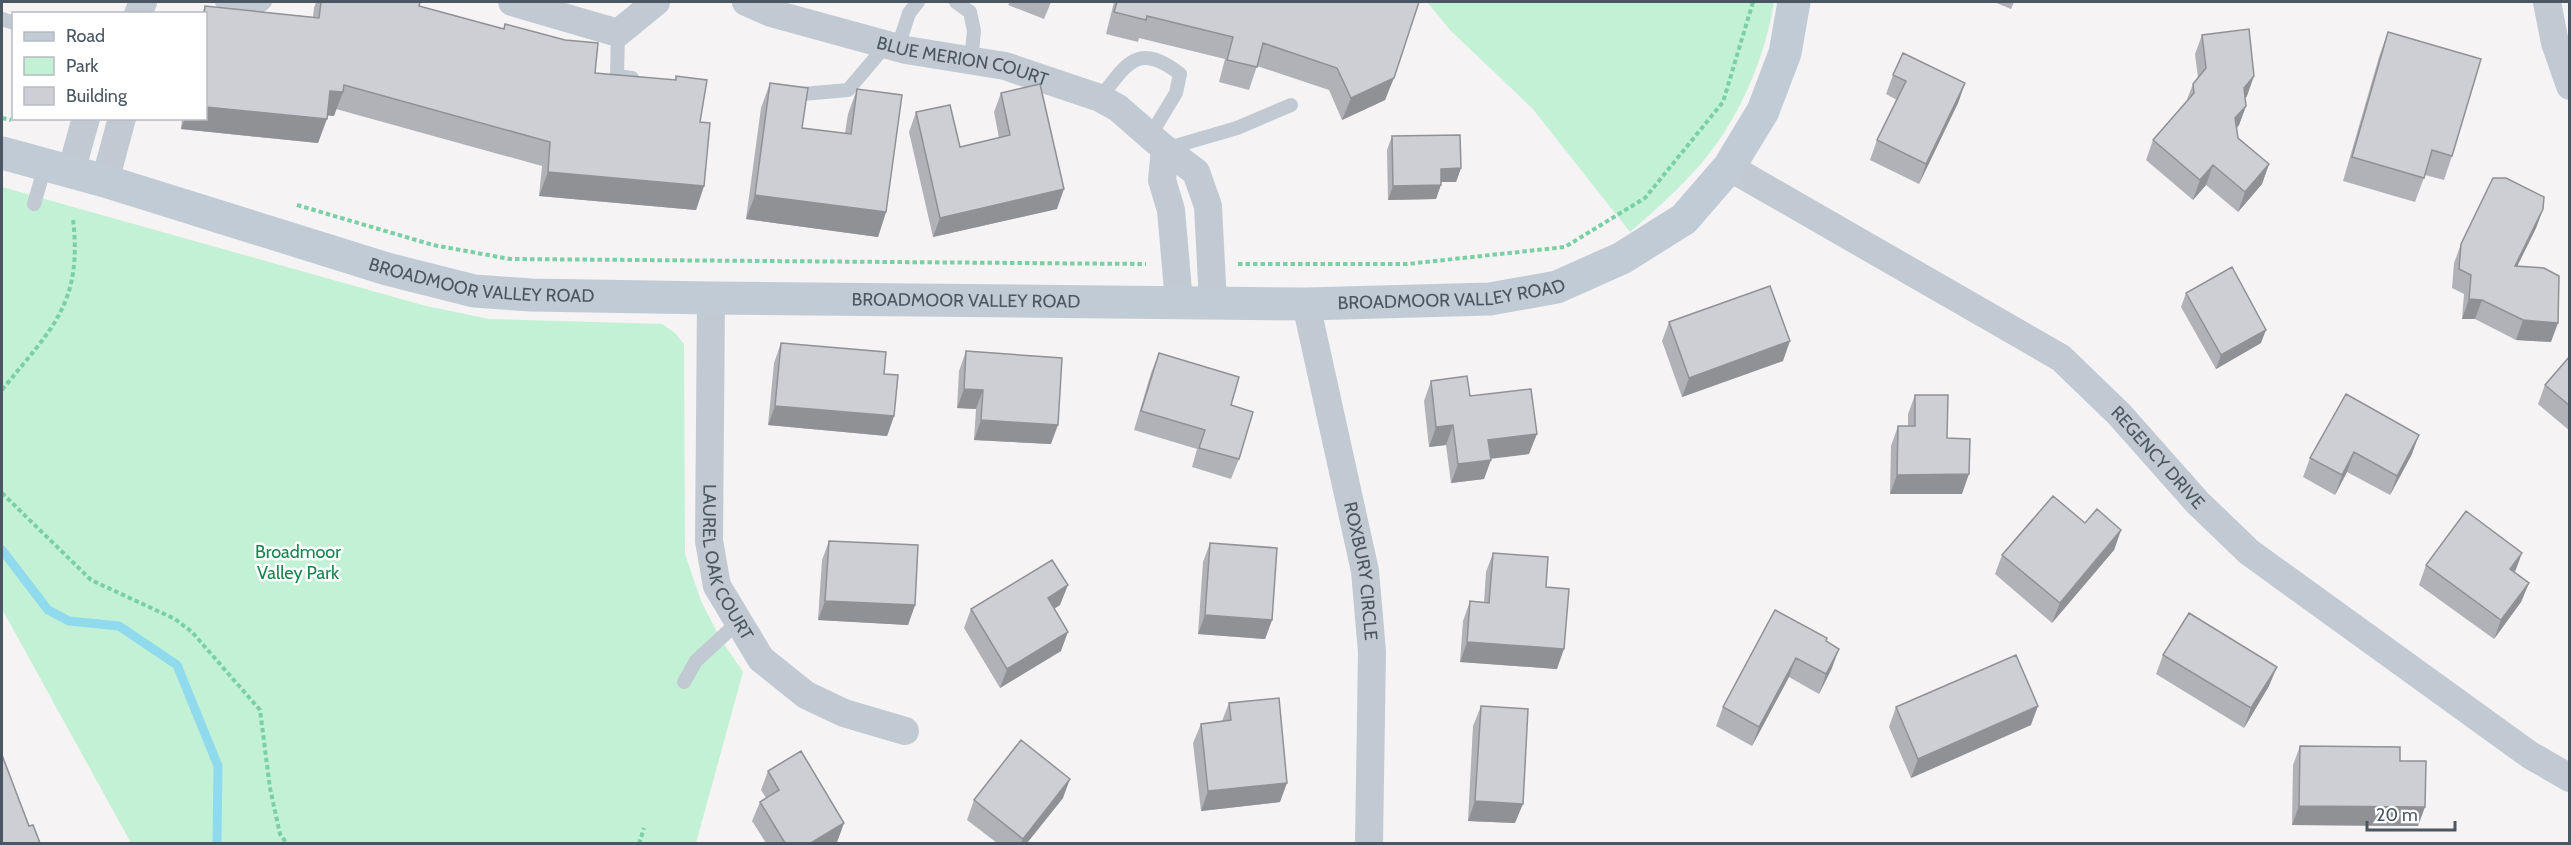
<svg xmlns="http://www.w3.org/2000/svg" width="2571" height="845" font-family="Cabin,sans-serif">
<style>
.green{fill:#c3f1d5}
.lines{fill:none;stroke-linecap:round;stroke-linejoin:round}
.stream{stroke:#90daee;stroke-width:9}
.path{stroke:#7ad0a6;stroke-width:4;stroke-dasharray:4.5 3;stroke-linecap:butt}
.lane{stroke:#c1cad2;stroke-width:14}
.street{stroke:#c1cad2;stroke-width:28}
.secondary{stroke:#c1cbd6;stroke-width:33}
.wall{fill:#b0b2b7}
.shaded-wall{fill:#909195}
.building{fill:#cdcfd5;stroke:#909195;stroke-width:1.5}
.labels{text-anchor:middle;stroke-width:5;stroke-linejoin:round;paint-order:stroke}
.street-label{font-size:18px;fill:#4a5661;stroke:#fff}
.park-label{font-size:18px;fill:#17864f;stroke:#fff}
</style>
<rect width="100%" height="100%" fill="#f5f3f3"/>
<path class="green" d="M1427,2H1774C1766,51 1746,102 1717,143C1694,176 1660,206 1630,232L1532,108L1451,31Z
M2,187L426,306L489,319L662,324L675,333L684,344L685,554L701,601L720,638L743,672L696,843H131L2,609Z"/>
<g class="lines">
<path class="stream" d="M2,550L48,610L69,621L119,626L177,665L218,766L217,844"/>
<path class="path" d="M2,118L11,120
M297,205L433,245L510,259L1146,264
M1238,264H1407L1565,247L1645,198L1723,102L1753,2
M2,390C51,329 83,304 73,219
M2,493L91,580L175,619L192,632L260,710L270,788L280,834L287,844
M639,844L644,828"/>
<path class="lane" d="M222,2C235,8 254,14 265,2
M956,2L970,12L974,31L971,61
M2,19L14,23
M618,33L617,76L632,78
M898,47L909,13L918,2
M791,95L848,90L887,44
M1100,98C1127,64 1137,41 1180,74L1176,93L1150,136
M1165,149L1237,128L1291,105
M34,204L45,166
M684,682L696,661L737,623"/>
<g class="street">
<path d="M512,2L618,33L656,2"/>
<path id="s1" d="M746,2L771,13L906,50L1005,66L1100,98L1118,108L1165,149L1196,172L1208,206L1213,303"/>
<path d="M2547,2L2555,43L2570,86"/>
<path d="M138,14L143,2"/>
<path d="M1165,149L1162,180L1171,210L1179,302"/>
<path id="s2" d="M1729,167L2061,358L2119,414L2198,503L2249,552L2530,755L2570,778"/>
<path d="M71,172L86,118"/>
<path d="M105,181L122,118"/>
<path id="s3" d="M711,298L709,541L717,586L761,659L806,695L844,713L905,731"/>
<path id="s4" d="M1306,304L1365,571L1372,652L1369,844"/>
</g>
<path class="secondary" id="s5" d="M2,153L105,181L387,269L474,291L531,295L711,298L1306,304L1490,299L1557,287L1622,258L1684,219L1729,167L1763,111L1785,53L1794,2"/>
</g>
<path class="wall" d="M316,2H420L419,6L595,73L675,80L676,76L700,122L704,186L696,210L539,196L542,166L336,109L334,116L327,115L318,143L181,129L182,118H206V14H202L205,6L313,17L314,8Z
M1010,2H1051L1044,19L1008,5Z
M1114,2H1419L1385,100L1342,120L1329,90L1257,66L1249,90L1219,82L1225,59L1139,38L1138,42L1106,34Z
M1994,2H2014L2011,9Z
M2388,32L2452,156L2444,180L2425,175L2415,202L2343,181L2379,57Z
M2202,35L2247,96L2245,98L2246,106L2239,125L2237,128L2238,138L2269,164L2262,184L2238,212L2206,185L2193,200L2146,160L2153,140L2186,102L2193,84L2198,78L2195,54Z
M1893,75L1965,83L1958,103L1919,184L1870,160L1877,140L1897,100L1886,94Z
M770,83L802,128L845,133L848,114L857,89L886,212L878,237L746,219L761,108Z
M1001,93L1057,209L933,237L909,132L916,112L960,147L999,138L994,112Z
M1392,136L1461,168L1456,182H1441L1436,199L1388,200L1387,150Z
M2543,209L2536,228L2517,266L2551,342L2516,340L2475,319H2462L2464,294L2452,288L2454,263L2461,244Z
M2186,293L2261,343L2216,369L2181,307Z
M1669,322L1783,361L1682,397L1662,341Z
M781,343L884,374L894,416L887,436L768,425L774,363Z
M966,351L1051,444L974,440L976,409L957,408L959,371Z
M1159,353L1231,405L1239,459L1231,479L1192,467L1197,449L1134,430L1151,373Z
M2570,356V431L2538,404L2545,385Z
M1431,381L1470,396L1529,454L1491,458L1484,479L1451,483L1446,445L1429,447L1424,401Z
M2346,394L2412,454L2390,495L2347,472L2335,495L2303,477L2310,458Z
M1915,395L1947,438L1962,494H1890L1891,446L1898,426H1908V414Z
M2085,523L2121,530L2114,550L2052,623L1995,574L2002,555Z
M829,541L915,605L908,625L818,620L822,560Z
M1210,543L1272,620L1265,639L1198,634L1203,562Z
M1493,553L1546,587L1557,669L1460,662L1463,621L1470,601L1484,602L1486,572Z
M2426,565L2515,572L2529,583L2521,602L2494,639L2419,585Z
M1060,605L1054,609L1061,651L1000,688L964,628L971,609Z
M1775,610L1826,641L1832,668L1819,694L1789,677L1752,746L1716,726L1723,707Z
M2163,655L2269,686L2244,728L2156,674Z
M1229,703L1280,802L1201,811L1193,743L1201,724L1222,721Z
M1481,706L1515,823L1468,821L1473,726Z
M1896,707L2031,725L1911,778L1889,727Z
M2300,746L2418,826L2292,825L2293,765Z
M768,771L844,823L837,842L835,843H766L752,821L760,802L766,798L761,790Z
M1063,798L1027,843H997L967,820L974,800Z"/>
<path class="shaded-wall" d="M2254,76L2247,96L2237,108L2244,88Z
M1394,78L1385,100L1342,120L1351,98Z
M1965,83L1958,103L1919,184L1926,164Z
M330,91L343,92L334,116L321,115Z
M2246,106L2239,125L2228,138L2235,118Z
M206,107L327,119L318,143L181,129L185,118H206Z
M2269,164L2262,184L2238,212L2245,192Z
M2213,165L2206,185L2193,200L2200,180Z
M1461,168L1456,182H1436L1441,169Z
M548,172L704,186L696,210L539,196Z
M1441,185L1436,199L1388,200L1393,186Z
M1064,189L1057,209L933,237L940,218Z
M755,195L886,212L878,237L746,219Z
M2543,209L2536,228L2508,285L2515,266Z
M2469,299L2482,300L2475,319H2462Z
M2523,320L2558,323L2551,342L2516,340Z
M2266,330L2261,343L2216,369L2221,355Z
M1790,341L1783,361L1682,397L1689,378Z
M964,389L983,390L976,409L957,408Z
M775,406L894,416L887,436L768,425Z
M981,420L1058,425L1051,444L974,440Z
M1453,425L1446,445L1429,447L1436,427Z
M1537,434L1529,454L1481,460L1488,440Z
M2419,435L2412,454L2390,495L2397,476Z
M2354,452L2347,472L2335,495L2342,475Z
M1491,460L1484,479L1451,483L1458,464Z
M1969,474L1962,494H1890L1897,475Z
M2121,530L2114,550L2052,623L2060,603Z
M2522,553L2515,572L2510,569Z
M2529,583L2521,602L2494,639L2501,620Z
M1068,585L1060,605L1040,617L1048,598Z
M825,601L915,605L908,625L818,620Z
M1205,615L1272,620L1265,639L1198,634Z
M1068,632L1061,651L1000,688L1007,669Z
M1467,642L1564,649L1557,669L1460,662Z
M1839,649L1832,668L1819,694L1826,674Z
M1796,658L1789,677L1752,746L1759,727Z
M2277,667L2269,686L2244,728L2251,708Z
M2038,706L2031,725L1911,778L1918,759Z
M1070,779L1063,798L1027,843H1021L1023,839Z
M1287,783L1280,802L1201,811L1208,791Z
M1475,801L1523,804L1515,823L1468,821Z
M2299,806L2425,807L2418,826L2292,825Z
M844,823L837,842L835,843H811Z"/>
<path class="building" d="M321,2H420L419,6L504,29L505,24L565,40L598,43L595,73L676,80V76L707,80L700,122L710,123L704,186L548,172L550,142L344,85L343,92L330,91L327,119L206,107V14H204L205,6L319,18Z
M1117,2H1419L1394,78L1351,98L1337,68L1263,43L1257,67L1227,60L1233,37L1147,16L1146,20L1114,12Z
M2249,29L2254,76L2244,88L2246,106L2235,118L2238,138L2269,164L2245,192L2213,165L2200,180L2153,140L2194,93L2193,84L2206,68L2202,35Z
M2388,32L2481,59L2452,156L2432,150L2424,178L2352,157Z
M1903,53L1965,83L1926,164L1877,140L1906,81L1893,75Z
M770,83L808,88L802,128L851,134L857,89L902,95L886,212L755,195Z
M1040,84L1064,189L940,218L916,112L950,105L960,147L1010,135L1001,93Z
M1460,135L1461,168L1441,169V185L1393,186L1392,136Z
M2493,178H2506L2544,197L2543,209L2515,266L2544,268L2559,276L2558,323L2523,320L2482,300L2469,299L2471,275L2459,269L2461,244Z
M2232,267L2266,330L2221,355L2186,293Z
M1770,286L1790,341L1689,378L1669,322Z
M781,343L886,352L884,374L898,375L894,416L775,406Z
M966,351L1062,358L1058,425L981,420L983,390L964,389Z
M1159,353L1239,377L1231,405L1253,412L1239,459L1199,448L1205,430L1141,411Z
M2570,356V406L2545,385Z
M1467,376L1470,396L1531,389L1537,434L1488,440L1491,460L1458,464L1453,425L1436,427L1431,381Z
M2346,394L2419,435L2397,476L2354,452L2342,475L2310,458Z
M1915,395H1948L1947,438L1970,439L1969,474L1897,475L1898,426H1915Z
M2053,496L2085,523L2097,509L2121,530L2060,603L2002,555Z
M2466,511L2522,553L2510,569L2529,583L2501,620L2426,565Z
M829,541L918,545L915,605L825,601Z
M1210,543L1277,548L1272,620L1205,615Z
M1493,553L1548,557L1546,587L1569,589L1564,649L1467,642L1470,601L1489,603Z
M1052,560L1068,585L1048,598L1068,632L1007,669L971,609Z
M1775,610L1827,638L1826,641L1839,649L1826,674L1796,658L1759,727L1723,707Z
M2189,613L2277,667L2251,708L2163,655Z
M2016,655L2038,706L1918,759L1896,707Z
M1279,698L1287,783L1208,791L1201,724L1231,720L1229,703Z
M1481,706L1528,709L1523,804L1475,801Z
M1021,740L1070,779L1023,839L974,800Z
M2300,746L2400,747V761H2426L2425,807L2299,806Z
M801,751L844,823L811,843H785L760,802L779,790L768,771Z
M2,755L29,826L33,825L40,843H2Z"/>
<g class="labels">
<g class="street-label">
<text dy="6" stroke="none"><textPath href="#s1" startOffset="225">BLUE MERION COURT</textPath></text>
<text dy="6" stroke="none"><textPath href="#s5" startOffset="498">BROADMOOR VALLEY ROAD</textPath></text>
<text dy="6" stroke="none"><textPath href="#s5" startOffset="1470">BROADMOOR VALLEY ROAD</textPath></text>
<text dy="6" stroke="none"><textPath href="#s5" startOffset="984">BROADMOOR VALLEY ROAD</textPath></text>
<text dy="6" stroke="none"><textPath href="#s2" startOffset="522">REGENCY DRIVE</textPath></text>
<text dy="6" stroke="none"><textPath href="#s3" startOffset="268">LAUREL OAK COURT</textPath></text>
<text dy="6" stroke="none"><textPath href="#s4" startOffset="273">ROXBURY CIRCLE</textPath></text>
</g>
<g class="park-label">
<text x="298" y="558">Broadmoor<tspan x="298" dy="21">Valley Park</tspan></text>
</g>
</g>
<rect width="2571" height="845" fill="none" stroke="#4a5661" stroke-width="6"/>
<rect x="12" y="12" width="195" height="108" fill="#ffffff" stroke="#b7bbc0" stroke-width="1.5"/>
<rect x="24" y="32" width="30" height="9" fill="#c1cbd6" stroke="#b7bbc0" stroke-width="1.5"/>
<text x="66" y="42" font-size="18" fill="#4a5661">Road</text>
<rect x="24" y="57" width="30" height="18" fill="#c3f1d5" stroke="#b7bbc0" stroke-width="1.5"/>
<text x="66" y="72" font-size="18" fill="#4a5661">Park</text>
<rect x="24" y="87" width="30" height="18" fill="#cdcfd5" stroke="#b7bbc0" stroke-width="1.5"/>
<text x="66" y="102" font-size="18" fill="#4a5661">Building</text>
<path d="M2367 821v9h88v-9" fill="none" stroke="#4a5661" stroke-width="3"/>
<text x="2376" y="821" font-size="18" fill="#4a5661" stroke="#ffffff" stroke-width="4.5" paint-order="stroke">20 m</text>
</svg>
